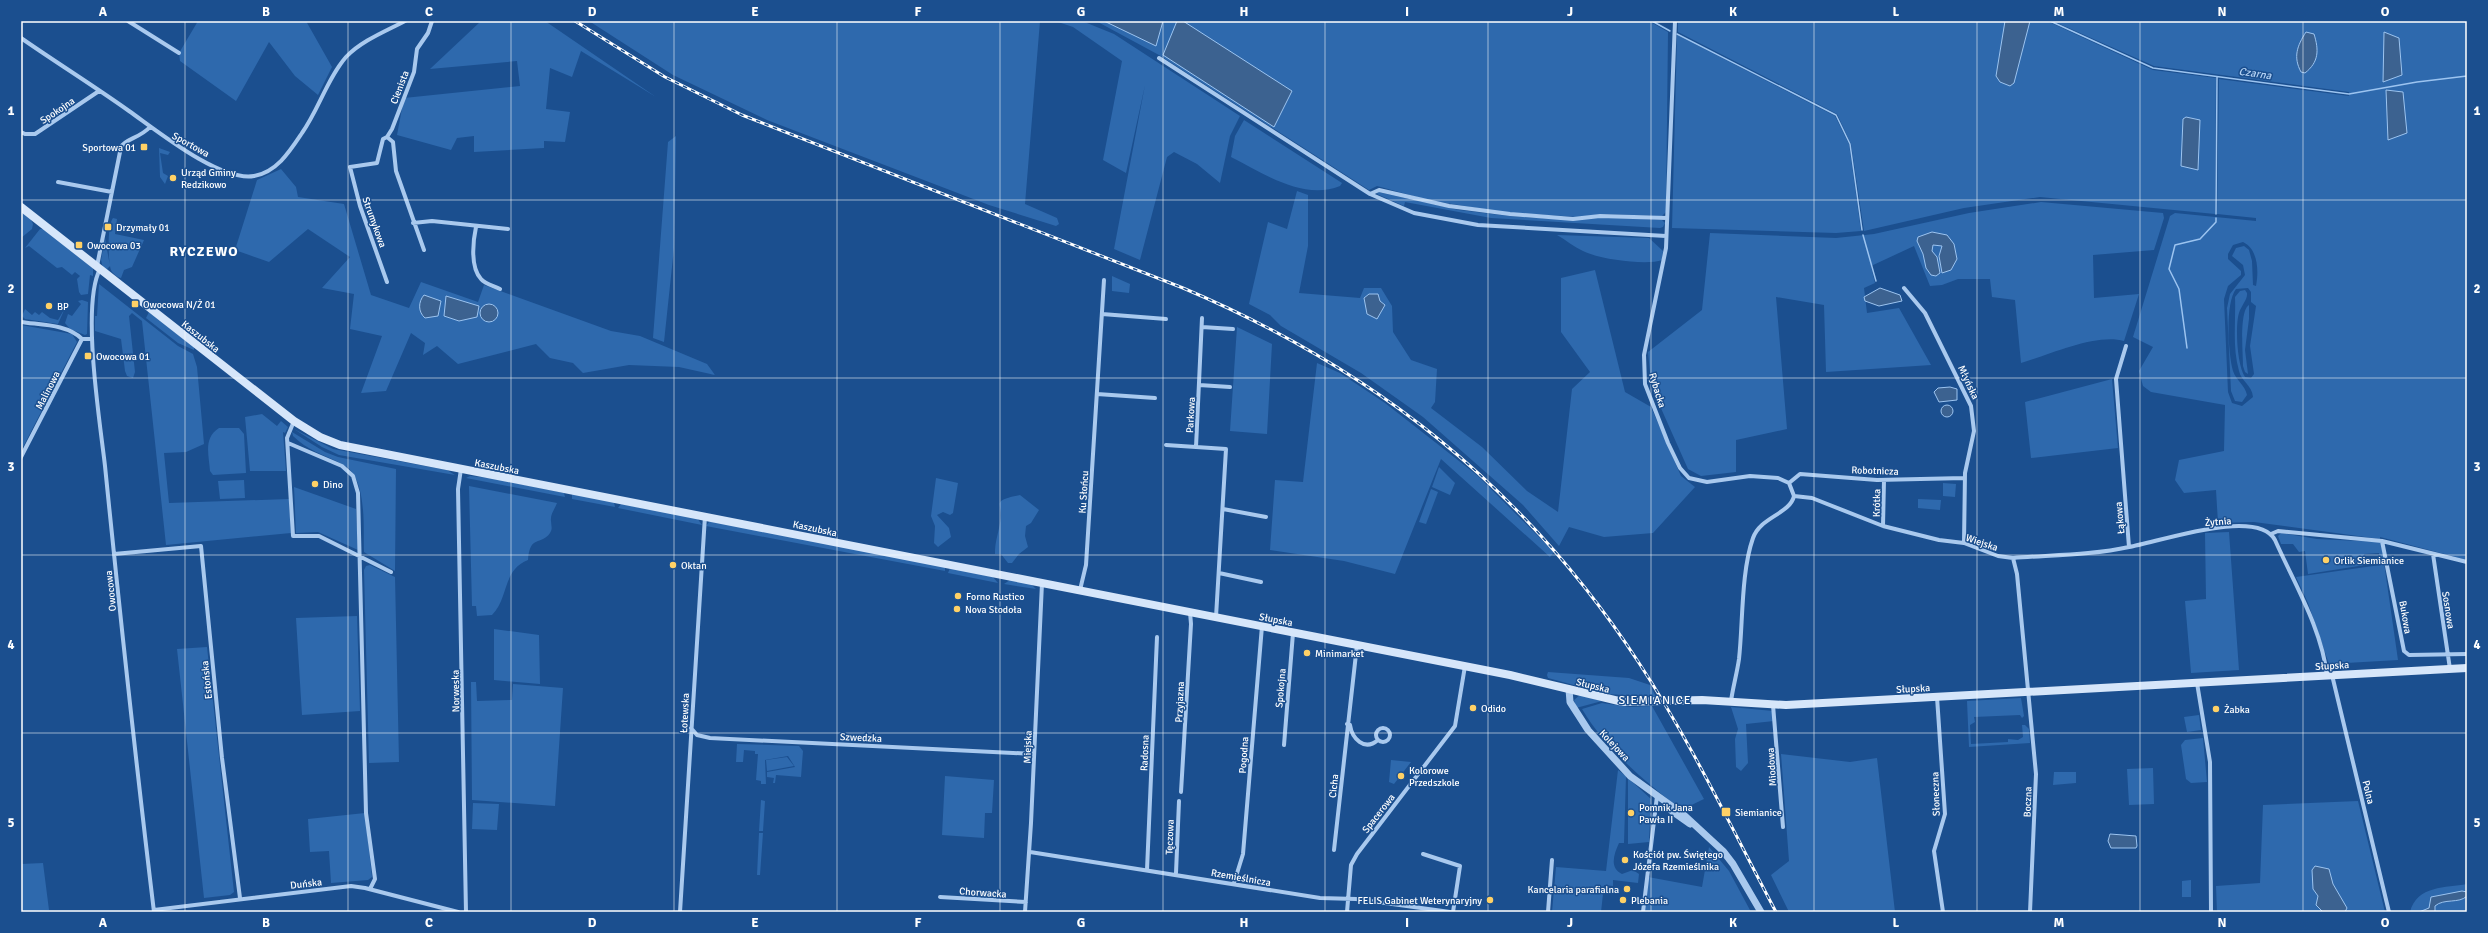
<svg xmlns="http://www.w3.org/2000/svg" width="2488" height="933" font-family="Signika,sans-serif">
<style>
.green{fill:#2e69ad;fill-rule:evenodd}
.water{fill:#3c6290;stroke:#9cc4f0}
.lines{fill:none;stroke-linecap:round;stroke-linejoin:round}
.stream{stroke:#9cc4f0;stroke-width:1.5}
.minor{stroke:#a9c9ee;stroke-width:4}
.tertiary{stroke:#a9c9ee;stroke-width:7}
.secondary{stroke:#d6e6fa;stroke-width:8}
.rail-casing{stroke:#fff;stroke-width:3}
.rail{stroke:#1b4f8f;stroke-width:1.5;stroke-dasharray:4.5;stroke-linecap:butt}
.grid{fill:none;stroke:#fff;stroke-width:1;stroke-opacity:0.55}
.poi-dot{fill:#ffd166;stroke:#1b4f8f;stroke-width:1.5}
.labels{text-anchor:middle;stroke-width:3;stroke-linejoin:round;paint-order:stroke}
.street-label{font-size:10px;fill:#fff;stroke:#1b4f8f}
.poi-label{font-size:10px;fill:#fff;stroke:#1b4f8f;text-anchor:start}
.water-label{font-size:11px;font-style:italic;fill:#b5d3f5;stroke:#1b4f8f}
.quarter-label{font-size:12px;letter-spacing:1px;fill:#fff;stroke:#1b4f8f}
.district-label{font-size:14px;font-weight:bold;letter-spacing:1px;fill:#fff;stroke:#1b4f8f}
.neatline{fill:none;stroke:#fff;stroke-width:1.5}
.grid-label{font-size:13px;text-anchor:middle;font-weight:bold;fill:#fff}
</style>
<rect width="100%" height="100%" fill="#1b4f8f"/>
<path class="green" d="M198,21H306L332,67L318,95L295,76L269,42L236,101L180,61L179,53Z
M481,21H545L656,97L581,51L572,77L550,68L546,109L570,112L565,142L544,141V148L474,152V136L457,138L451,150L397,135L404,98L520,86L517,61L430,69Z
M589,21H1040L1025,204L1057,218L1059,224L1056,226L989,205L767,120L673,75Z
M1055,21H1082L1114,34L1240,116L1230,136L1220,183L1197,164L1174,152L1167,157L1140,260L1114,249L1145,85L1126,173L1103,160L1122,61L1073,27Z
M1096,21H1649L1668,32L1666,212L1662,216L1603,214L1579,217L1501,212L1428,200L1377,186L1369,190L1159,55Z
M1678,21H2047L2153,70L2216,78L2215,214L2040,197L1964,208L1864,231L1851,144L1837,114L1678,32Z
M2053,21H2467V560L2380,537V539L2254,522L2218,523L2216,490L2184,493L2175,480L2179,460L2224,451L2225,405L2151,392L2143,386L2139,371L2153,347L2133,337L2170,216L2175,213L2256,221V218L2217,214L2219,79L2349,96V92L2154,66ZM2243,242C2258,249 2259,271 2256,286L2253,285L2252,261L2249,250L2244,246L2236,248L2232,256L2243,265L2245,275L2230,294L2227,308L2231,391L2235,401L2242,402L2247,395C2245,385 2236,380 2233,371C2228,353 2225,303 2236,289L2248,288L2251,292V302L2256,306L2250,346L2254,374L2251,378L2245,377C2237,365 2235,326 2239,313C2241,306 2248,299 2247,293L2245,290L2240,291L2235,297C2236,321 2232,346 2239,371C2241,381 2252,385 2253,397L2242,406L2232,403L2228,392L2224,299L2228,286L2241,275V271L2228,259V254L2233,245Z
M1677,35L1835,116L1849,144L1861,231L1836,233L1672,228Z
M1244,120L1342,183L1340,186C1303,201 1263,173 1231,157L1235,136Z
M676,136L674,248L664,342L653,338L668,142Z
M159,148L170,152L168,155L160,153L163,173L168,176L165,184L160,177Z
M281,169L296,187L298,197L344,204L371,295L409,308L421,282L478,302L484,285L611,331L640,336L707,364L715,375L679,367L629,365L583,373L573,363L550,358L536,344L458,364L437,346L423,355L425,343L411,333L386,391L361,393L382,336L350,329L354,294L322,288L350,257L308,229L269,262L235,250L257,180Z
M1297,191L1308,195V246L1299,293L1360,298L1364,288H1381L1392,306L1393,332L1411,360L1437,369L1435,402L1431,408L1482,447L1527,491L1558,512L1572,389L1590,372L1561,332V278L1595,270L1625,392L1651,407L1681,476L1695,487L1653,533L1604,537L1569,527L1559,546L1523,505L1423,417L1361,373L1281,326L1270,315L1249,304L1268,222L1287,229Z
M1378,192L1459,210L1509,216L1574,220L1600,217L1662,220L1665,223L1663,227L1660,228L1491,218L1405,202L1404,206L1377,194Z
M2041,202L2163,213L2164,218L2154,250L2093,255L2094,298L2139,294L2124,341C2096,333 2049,355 2021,363L2015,300L1992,297L1990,279H1958L1942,285L1930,286L1914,246L1871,266L1875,283L1864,288L1867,313L1899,308L1931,365L1826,372L1824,305L1776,297L1787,429L1736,440V472L1701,476L1688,469L1656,397L1651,383L1648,352L1702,310L1710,233L1836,238L1874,234L1969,213Z
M21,211L30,218L33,224L32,229L21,238Z
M113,218L117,219L115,234L144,240L132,267L124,270L121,278C118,278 112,273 111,270C108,262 107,225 113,218Z
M40,229H45L93,268V276L90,275L88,294L81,295L79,292L77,279L80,276L75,272L72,275L62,267L57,268L29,246L25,248Z
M1557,235L1649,238L1663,251L1662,260C1647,266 1598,259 1583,251C1574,247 1566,240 1557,235Z
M105,238L110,266L107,269L113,274L103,268L101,260Z
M1112,276L1130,284L1129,293L1112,291Z
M99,284L178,346L193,354L197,367L204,444L186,452L164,453L169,503L289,499L291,533L166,545L142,321L132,313L129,316L135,372L133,378L127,376L125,371L121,339L95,331V316H97Z
M82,300L88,302L87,334L85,335L70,329L65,323L68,314L72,316L81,304L78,301Z
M2249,305V319L2245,350L2248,374L2245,372L2243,366C2243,354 2239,311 2249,305Z
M65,308L58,324L25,319L22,316L25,309L32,315L35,312L39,315L42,312L50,318L58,320Z
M149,312L194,347V350L178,343L146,318Z
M21,325L72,334L77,342L21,451Z
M1237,327L1272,344L1267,434L1230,431Z
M1317,363L1340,373L1385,403L1440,446L1478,476L1554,552L1550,557L1441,459L1395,574L1344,561L1270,550L1275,480L1303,482Z
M2112,379L2118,448L2031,458L2025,402Z
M262,414L277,426L281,421L288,427L285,433L283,432L286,471H250L245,417Z
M219,428H239L244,434L246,473L213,475L210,471C209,455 203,438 219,428Z
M294,429L333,449L447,470L455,475L339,455L322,447Z
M292,432L325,452L338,457L396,469L395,571L364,552C363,528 368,476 342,464C323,454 308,451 293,436Z
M1439,467L1455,483L1450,495L1432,487Z
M470,476L491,478L564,493L565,497L466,478Z
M936,478L958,483L953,513L950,515L943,512L937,515L949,528L951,537L938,547L934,543L935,526L931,516Z
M244,480L245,498L220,499L218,481Z
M1943,483L1956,484L1955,497L1943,496Z
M469,486L557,503C555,509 550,514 551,521C551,525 553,529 550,533C541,546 530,534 528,560C502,570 509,598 492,615L477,616L476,606H472Z
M294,487L356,509L358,550L318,532L296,533Z
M1431,489L1438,492L1426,524L1419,522Z
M572,494L614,502L615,507L572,499Z
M1020,495L1039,510L1031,523L1026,526L1025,536L1028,547L1019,554L1012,563H1008L1001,554H995C995,541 998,535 1000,523C1004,502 989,501 1020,495Z
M1918,499L1941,500L1940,510L1918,508Z
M621,504L697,518L702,525L618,508Z
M709,522H714L945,567V571L706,526Z
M2229,532L2239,670L2191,673L2185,601L2206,599L2205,533Z
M2281,533L2317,539L2381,542L2398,660L2329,664L2308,603L2296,577L2380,565L2379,553L2364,554L2365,565L2308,574L2305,551L2299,552L2293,544H2281L2278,536Z
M370,565L395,577L399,762L369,763L364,570L366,566Z
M950,568L993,577L998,583L948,573Z
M1010,580L1031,584L1036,589L1004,584Z
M357,616L360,711L302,715L296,618Z
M494,629L539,635L540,684L494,680Z
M207,647L234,892L230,895L204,898L177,649Z
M1548,672L1629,678L1650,685L1656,697L1607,694L1548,678L1547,675Z
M471,682H476L477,701L512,700L513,684L563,688L555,806L472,800Z
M1580,695L1602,701L1576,708L1574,700Z
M2021,698L2024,716L2022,718L2020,715L1974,717L1975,722L1970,725L1971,744L2008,742V739L2018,740L2023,737L2022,725H2025L2029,729L2030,743L1969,747L1967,701Z
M1602,703L1630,707L1652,706L1704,799L1681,810C1644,780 1607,751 1582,709Z
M1731,707L1773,711L1774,721L1746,724L1748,763L1741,771L1736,767L1735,739L1738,729Z
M2199,715L2201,730L2187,732L2184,717Z
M2203,738L2207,782L2191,783L2186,779L2181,745L2185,740Z
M737,744L799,746L803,751L801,777L776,775L775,783H773L774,778L767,777V772L795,767L788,756L765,760L766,784H761V781L756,780L758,754H755V751L744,750L743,762H736Z
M1781,754L1850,762L1877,758L1895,912H1789L1771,875L1789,861Z
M787,757L794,766L767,771L766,760Z
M1391,760L1411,762L1394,784L1389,782Z
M2153,768L2154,804L2129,805L2127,769Z
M1618,770L1626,776L1624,843H1619C1614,854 1609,868 1622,874L1633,870L1639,874L1638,883L1613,880V886L1604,885L1601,912H1552L1556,867L1606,871Z
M2054,772H2076V783L2053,785Z
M945,776L994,780L992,813H985L984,838L942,835Z
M1628,778L1651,799L1649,842L1628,844Z
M761,800L765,801L763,831H759Z
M2358,801L2385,912H2217L2216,886L2260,883L2263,805Z
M473,803L499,804L497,830L472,829Z
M365,813L372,877L368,880L331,883L329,851L310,852L308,819Z
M759,833H763L760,875H757Z
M1709,847L1729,871L1751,912H1644L1648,877L1702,887Z
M43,863L49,910L21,912V864Z
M2191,880V897H2182V881Z
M2467,884V912H2410C2417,885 2446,888 2467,884Z"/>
<path class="water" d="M1104,21H1163L1156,46Z
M1177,21H1183L1292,91L1274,127L1163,55Z
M2005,21H2030L2014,83L2010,86L2000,82L1996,76Z
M2306,32L2314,34C2319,50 2319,62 2305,73L2301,72C2293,57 2297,46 2306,32Z
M2384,32L2399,38L2402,75L2383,82Z
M2386,90L2403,92L2407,133L2388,140Z
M2186,117L2200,120L2198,170L2181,166L2183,119Z
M1932,232L1947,235L1954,244L1957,259L1951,270L1942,273L1939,256L1942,246L1933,245L1932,251L1937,257L1940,273L1936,276L1931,275L1926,268L1923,254L1917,241L1918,237Z
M1880,288L1900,295L1902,301L1879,306L1865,301L1864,297Z
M1369,294H1378L1380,301L1385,305L1377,319L1367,314L1364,298Z
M424,295L441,301L438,316L425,318C418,312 418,302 424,295Z
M446,296L479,306L477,317L459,321L444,316Z
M480 313a9 9 0 1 1 18 0a9 9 0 1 1-18 0Z
M1950,387L1957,389V400L1939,402L1934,392L1938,388Z
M1941 411a6 6 0 1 1 12 0a6 6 0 1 1-12 0Z
M2110,834L2136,836L2137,846L2136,848H2111L2108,841Z
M2315,866L2329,869L2333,884L2347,908L2345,912H2323L2316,905L2318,896L2313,889L2312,870Z
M2462,891L2467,892V896C2459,904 2444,898 2435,906V912H2419L2429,908L2431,897Z"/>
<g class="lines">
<path class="stream" d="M1652,21L1670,31
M2050,21L2153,68L2349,94L2417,82L2467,76
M1677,34L1836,115L1850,144L1862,230
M2216,214L2217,77
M1863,235L1876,281
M2187,348L2179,289L2169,269L2175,245L2200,239L2216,222V218"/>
<path class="minor" d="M128,21L179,53
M1675,21L1666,248L1644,355L1645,384L1668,443L1680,468L1689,478L1707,482L1750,476L1778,478L1789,483L1794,496C1790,514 1760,517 1753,538C1741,572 1743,623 1739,659C1737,673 1733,687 1731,701
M21,38C57,63 94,86 129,111C156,130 220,182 254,176C277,172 290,151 302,133C319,109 327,79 346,57C361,41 386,31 405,21
M1159,58L1370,194L1414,213L1478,225L1666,236
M21,132L25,134H35L99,91
M387,137L392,129L414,72L417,49L428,33L432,21
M58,182L112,192
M1370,194L1379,190L1449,206L1510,214L1573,219L1600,216L1667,218
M413,223L432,221L508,229
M476,227C473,241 470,267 481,279C485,284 494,286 500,289
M97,266L121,147C125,139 140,138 150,127
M100,269C81,305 100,422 105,466C120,615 136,763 154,912
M387,282L360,206L350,167L377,163L383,139L387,137L393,142L396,171L424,250
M1904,288L1925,313L1971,406L1974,431L1965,473L1964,543
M1102,314L1166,319
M1202,318L1196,447L1226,449L1216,617
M21,322C40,325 67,324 82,339
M1202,327L1233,329
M2126,346L2116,379L2129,547
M1199,385L1230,387
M1097,394L1155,398
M294,421L287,438L293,536H319L391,572
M288,443L342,466L353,476L358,493L366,813L375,879L370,889
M1166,445L1196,447
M21,457L82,339H92
M461,469L458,489L466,912
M1789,483L1800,474L1877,480L1964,478
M1794,496L1812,498L1883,526L1939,540L1964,543L1998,556L2013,558L2017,574L2036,774L2030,912
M1223,509L1266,517
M1883,526L1884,480
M2271,534L2278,531L2382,541L2467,562
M2382,541L2404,651L2409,655L2467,654
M114,554L201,546L222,758L240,898
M2433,554L2450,669
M2013,558C2051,555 2093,555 2129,547C2159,542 2257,507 2275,540C2294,583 2322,629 2327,676
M1219,573L1261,582
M1080,590L1086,565L1104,280
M2332,675L2389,912
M2197,683L2210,762L2211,912
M1937,697L1945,814L1934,851L1943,912
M1773,705L1783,827
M1347,724L1350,725C1352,738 1364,752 1378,740
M691,728L697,735L710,738L1034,754
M1376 735a7 7 0 1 1 14 0a7 7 0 1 1-14 0Z
M1284,745L1293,633
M1181,792L1191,624L1190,612
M1334,850L1357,645
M1030,852L1320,898L1356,899L1450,912
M1423,854L1460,866L1453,912
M1147,870L1157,637
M1176,873L1179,801
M1234,883L1243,854L1262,626
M940,897L1026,902
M154,910L351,886L365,888L458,912
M680,912L705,516
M1025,912L1031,823L1042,583
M1347,912L1351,865L1357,854L1455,726L1465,666
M1548,912L1552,860
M1643,912L1657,796"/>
<path class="tertiary" d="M1569,689L1570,702L1588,730L1630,776L1684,815L1723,851L1733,864L1761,912
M1667,806L1673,812L1690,824"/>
<path class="secondary" d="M21,207L294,421L320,437L340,445L1510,675L1623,702L1702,700L1786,705L2467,668"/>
<defs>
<path id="rail" d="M575,21L665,77L742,115L1183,288C1374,369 1525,488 1639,663C1691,742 1732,829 1776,912"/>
</defs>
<use href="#rail" class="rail-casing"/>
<use href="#rail" class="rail"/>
</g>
<path class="grid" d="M185,21V912M348,21V912M511,21V912M674,21V912M837,21V912M1000,21V912M1163,21V912M1325,21V912M1488,21V912M1651,21V912M1814,21V912M1977,21V912M2140,21V912M2303,21V912M21,200H2467M21,378H2467M21,555H2467M21,733H2467"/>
<g class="poi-dot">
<rect x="140" y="143" width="8" height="8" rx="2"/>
<circle cx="173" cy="178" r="4"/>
<rect x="104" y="223" width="8" height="8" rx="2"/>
<rect x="75" y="241" width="8" height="8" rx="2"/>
<rect x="131" y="300" width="8" height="8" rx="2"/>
<circle cx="49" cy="306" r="4"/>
<rect x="84" y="352" width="8" height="8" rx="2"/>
<circle cx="315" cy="484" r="4"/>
<circle cx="2326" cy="560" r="4"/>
<circle cx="673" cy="565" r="4"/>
<circle cx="958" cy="596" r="4"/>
<circle cx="957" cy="609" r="4"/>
<circle cx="1307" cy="653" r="4"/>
<circle cx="1473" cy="708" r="4"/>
<circle cx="2216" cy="709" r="4"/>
<circle cx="1401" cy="776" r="4"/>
<rect x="1721" y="807" width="10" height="10" rx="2"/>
<circle cx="1631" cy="813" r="4"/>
<circle cx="1625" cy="860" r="4"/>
<circle cx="1627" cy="889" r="4"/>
<circle cx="1490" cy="900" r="4"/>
<circle cx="1623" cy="900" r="4"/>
</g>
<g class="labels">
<g class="street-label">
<text transform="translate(399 87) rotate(-69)" y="4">Cienista</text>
<text transform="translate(57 110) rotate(-34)" y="4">Spokojna</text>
<text transform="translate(191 144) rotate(29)" y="4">Sportowa</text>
<text transform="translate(375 222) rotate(70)" y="4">Strumykowa</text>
<text transform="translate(201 336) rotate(38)" y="4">Kaszubska</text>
<text transform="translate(1969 382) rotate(65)" y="4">Młyńska</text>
<text transform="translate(47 390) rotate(-63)" y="4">Malinowa</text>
<text transform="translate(1658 390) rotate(73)" y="4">Rybacka</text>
<text transform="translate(1190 415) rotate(-87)" y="4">Parkowa</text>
<text transform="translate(497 466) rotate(11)" y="4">Kaszubska</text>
<text transform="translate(1875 470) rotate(2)" y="4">Robotnicza</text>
<text transform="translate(1083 492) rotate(-86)" y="4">Ku Słońcu</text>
<text transform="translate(1876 503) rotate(-89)" y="4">Krótka</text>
<text transform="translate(2119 518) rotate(-95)" y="4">Łąkowa</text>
<text transform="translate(2218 521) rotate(-4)" y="4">Żytnia</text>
<text transform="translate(815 528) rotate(12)" y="4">Kaszubska</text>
<text transform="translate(1982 542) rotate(19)" y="4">Wiejska</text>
<text transform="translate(110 591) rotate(-96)" y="4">Owocowa</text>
<text transform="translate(2449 610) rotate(81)" y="4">Sosnowa</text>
<text transform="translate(2406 617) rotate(80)" y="4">Bukowa</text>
<text transform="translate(1276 619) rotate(11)" y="4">Słupska</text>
<text transform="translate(2332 665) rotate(-3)" y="4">Słupska</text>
<text transform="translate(206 680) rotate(-96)" y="4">Estońska</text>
<text transform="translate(1593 685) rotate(14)" y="4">Słupska</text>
<text transform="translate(1280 688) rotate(-85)" y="4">Spokojna</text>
<text transform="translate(1913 688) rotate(-3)" y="4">Słupska</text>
<text transform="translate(455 691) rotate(-91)" y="4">Norweska</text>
<text transform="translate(1179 702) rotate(-87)" y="4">Przyjazna</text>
<text transform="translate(684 713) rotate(-87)" y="4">Łotewska</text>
<text transform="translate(861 737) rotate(3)" y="4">Szwedzka</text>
<text transform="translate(1615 745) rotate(47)" y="4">Kolejowa</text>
<text transform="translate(1027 747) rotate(-88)" y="4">Miejska</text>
<text transform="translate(1144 753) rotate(-88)" y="4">Radosna</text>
<text transform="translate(1243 755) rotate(-86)" y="4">Pogodna</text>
<text transform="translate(1771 767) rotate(-94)" y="4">Miodowa</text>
<text transform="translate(1333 786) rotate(-84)" y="4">Cicha</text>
<text transform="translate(2369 792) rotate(77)" y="4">Polna</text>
<text transform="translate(1935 794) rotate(-92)" y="4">Słoneczna</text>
<text transform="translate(2027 802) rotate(-88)" y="4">Boczna</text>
<text transform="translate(1378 813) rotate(-52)" y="4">Spacerowa</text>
<text transform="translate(1169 837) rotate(-88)" y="4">Tęczowa</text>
<text transform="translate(1241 877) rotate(10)" y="4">Rzemieślnicza</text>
<text transform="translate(306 883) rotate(-6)" y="4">Duńska</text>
<text transform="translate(983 892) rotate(4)" y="4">Chorwacka</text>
</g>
<g class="poi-label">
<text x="136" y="151" text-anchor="end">Sportowa 01</text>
<text x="181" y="176">Urząd Gminy<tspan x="181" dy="12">Redzikowo</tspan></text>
<text x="116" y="231">Drzymały 01</text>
<text x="87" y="249">Owocowa 03</text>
<text x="143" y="308">Owocowa N/Ż 01</text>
<text x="57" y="310">BP</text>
<text x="96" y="360">Owocowa 01</text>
<text x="323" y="488">Dino</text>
<text x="2334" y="564">Orlik Siemianice</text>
<text x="681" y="569">Oktan</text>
<text x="966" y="600">Forno Rustico</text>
<text x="965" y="613">Nova Stodoła</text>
<text x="1315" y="657">Minimarket</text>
<text x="1481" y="712">Odido</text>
<text x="2224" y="713">Żabka</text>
<text x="1409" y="774">Kolorowe<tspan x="1409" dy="12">Przedszkole</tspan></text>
<text x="1639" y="811">Pomnik Jana<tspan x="1639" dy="12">Pawła II</tspan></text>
<text x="1735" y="816">Siemianice</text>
<text x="1633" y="858">Kościół pw. Świętego<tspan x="1633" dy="12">Józefa Rzemieślnika</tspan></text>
<text x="1619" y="893" text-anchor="end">Kancelaria parafialna</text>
<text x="1482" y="904" text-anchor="end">FELIS Gabinet Weterynaryjny</text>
<text x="1631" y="904">Plebania</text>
</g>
<g class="water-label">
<text transform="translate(2255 73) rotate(8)" y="4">Czarna</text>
</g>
<g class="quarter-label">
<text x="1655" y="704">SIEMIANICE</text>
</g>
<g class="district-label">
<text x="204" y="256">RYCZEWO</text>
</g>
</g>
<rect width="2488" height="933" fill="none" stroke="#1b4f8f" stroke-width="44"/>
<rect x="22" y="22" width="2444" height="889" class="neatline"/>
<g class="grid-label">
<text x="103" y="16">A</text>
<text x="266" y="16">B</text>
<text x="429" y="16">C</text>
<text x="592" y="16">D</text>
<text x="755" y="16">E</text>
<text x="918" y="16">F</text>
<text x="1081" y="16">G</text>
<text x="1244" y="16">H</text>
<text x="1407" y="16">I</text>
<text x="1570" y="16">J</text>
<text x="1733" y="16">K</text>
<text x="1896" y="16">L</text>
<text x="2059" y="16">M</text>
<text x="2222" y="16">N</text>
<text x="2385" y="16">O</text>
<text x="11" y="115">1</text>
<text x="2477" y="115">1</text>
<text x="11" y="293">2</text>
<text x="2477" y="293">2</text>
<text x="11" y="471">3</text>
<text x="2477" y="471">3</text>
<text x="11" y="649">4</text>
<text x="2477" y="649">4</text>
<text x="11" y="827">5</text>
<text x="2477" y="827">5</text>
<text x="103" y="927">A</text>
<text x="266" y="927">B</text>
<text x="429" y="927">C</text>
<text x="592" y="927">D</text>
<text x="755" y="927">E</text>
<text x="918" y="927">F</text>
<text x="1081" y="927">G</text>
<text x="1244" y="927">H</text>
<text x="1407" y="927">I</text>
<text x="1570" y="927">J</text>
<text x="1733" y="927">K</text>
<text x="1896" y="927">L</text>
<text x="2059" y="927">M</text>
<text x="2222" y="927">N</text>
<text x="2385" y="927">O</text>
</g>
</svg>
